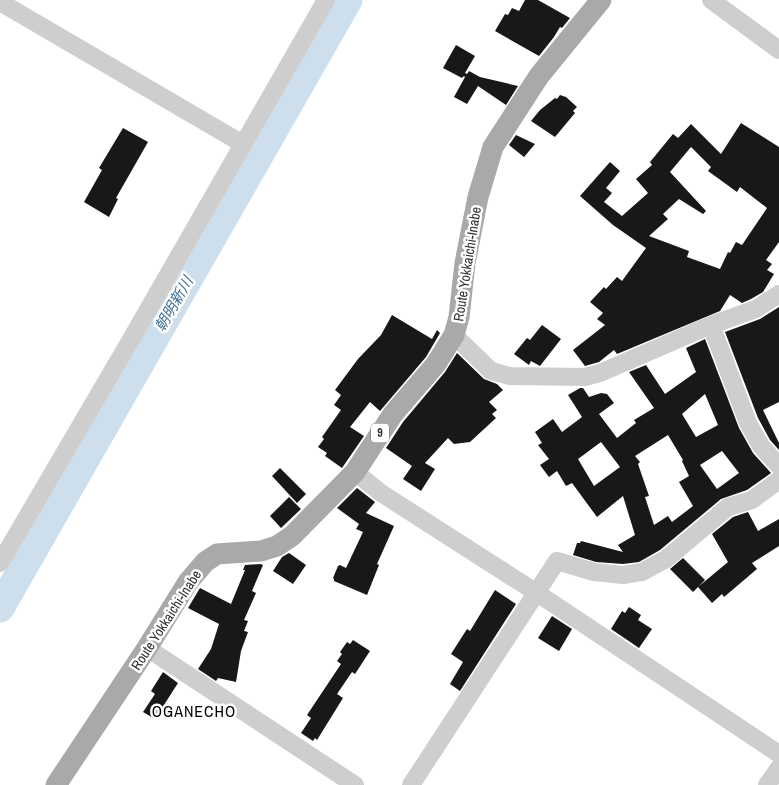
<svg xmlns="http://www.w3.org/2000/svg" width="779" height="785" font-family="'Archivo Narrow','Noto Sans JP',sans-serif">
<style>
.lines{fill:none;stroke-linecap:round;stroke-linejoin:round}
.river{stroke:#cddfed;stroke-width:29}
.building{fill:#181818;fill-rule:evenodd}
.minor{stroke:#cecece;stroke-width:18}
.major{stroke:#a9a9a9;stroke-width:21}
.labels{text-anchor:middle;stroke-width:5;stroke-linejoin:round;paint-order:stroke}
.shield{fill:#fff;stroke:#6f6f6f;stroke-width:1}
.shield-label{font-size:12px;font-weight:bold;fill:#313131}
.street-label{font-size:14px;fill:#313131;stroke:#fff}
.water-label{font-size:15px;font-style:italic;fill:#3e6f95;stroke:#fff}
.quarter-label{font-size:16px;letter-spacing:1px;fill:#000;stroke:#fff}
</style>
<rect width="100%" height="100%" fill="#fff"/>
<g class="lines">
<path class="river" d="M0,608L348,0"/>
</g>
<path class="building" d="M525,0H538L570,18L562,28L560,27L554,37L539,56L495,31L505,14L508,15L512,8L519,11Z
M456,45L475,56L465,73L467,74L469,71L480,77L518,86L506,105L478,86L467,104L454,97L465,77L464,76L462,78L443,68Z
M560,95L566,97L577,107L573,111L575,113L555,137L531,121L540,110L555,98L557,99Z
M741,123L779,147V242L766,260L772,264L767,270L774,274L763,292L751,299L742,303L730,295L720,311L617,354L614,350L599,362L585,366L573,350L605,325L597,319L603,313L590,302L604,287L606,289L617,277L622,281L646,248L613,225L580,196L610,162L620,171L606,188L612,193L604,202L622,216L648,193L636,179L652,165L650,162L673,134L678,138L691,124L721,154ZM691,147L711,167L708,171L737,192L740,187L767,208L742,245L736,242L730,253L728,252L720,269L687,257L689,251L649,236L668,219L663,214L679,199L703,214L706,211L670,172Z
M123,128L148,142L116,198L118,199L109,217L84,202L102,170L99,168Z
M516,135L535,144L524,157L509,145Z
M779,307V402L763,410L779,443V450L770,440L758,418L725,332L760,319Z
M392,315L432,339L437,330L440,333L426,357L380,411L370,402L350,427L364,436L342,468L325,456L327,453L318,447L324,439L322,437L341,410L334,405L341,395L335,390L358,359L381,335Z
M542,325L561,339L540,366L531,361L529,365L514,354L527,338L530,340Z
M705,339L739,428L753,453L771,473L747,490L721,499L660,550L639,562L623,564L596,562L573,555L577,543H580L581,541L623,552L618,545L635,535L623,496L597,517L572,483L566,486L557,471L549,477L540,465L549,459L538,445L542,443L535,432L553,419L562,432L582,417L568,395L580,388H583L589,397L601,393L607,394L614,403L599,414L617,438L636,423L634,420L654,408L629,372L646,365L665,394L696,372L686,348ZM705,394L718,425L696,437L682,414ZM668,435L683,460L682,461L689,476L679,482L693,506L672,522L668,516L654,525L645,497L649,496L638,464L640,462L635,456ZM601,442L620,467L594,486L578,459ZM722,451L739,473L717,489L700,465Z
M457,353L484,379L497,384L503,390L489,402L497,410L492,414L496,418L470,442L454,444L448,438L425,463L435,469L421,491L403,479L412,466L386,448L403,422L445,372Z
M280,468L306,494L297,503L272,476Z
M357,488L375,502L366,513L394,526L377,564L379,565L367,595L334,581V579L333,578L338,566L340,565L346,568L363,532L356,529L359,524L337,508Z
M289,497L301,509L281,528L270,516Z
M748,512L758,531L779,519V546L752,563L757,569L724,597L722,594L712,603L698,587L693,592L670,569L683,558L705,580L698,587L728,562L712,534L733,517Z
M289,553L306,565L293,584L273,571L282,557Z
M260,564L263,565L252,591L256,593L244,620L248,621L244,631L248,632L241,651L236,682L218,678L216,681L198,669L211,649L219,624L188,608L200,588L231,604L245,570H243L245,565Z
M495,590L516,604L460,691L450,684L463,662L451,654L467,629L470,631Z
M629,607L641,615L638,620L652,629L639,648L611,629L622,611L625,613Z
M552,616L572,629L559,651L538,638Z
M353,640L370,651L355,674L352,672L337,694L343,698L317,740L315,738L313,741L301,733L311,718L307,715L341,664L337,661L342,654L340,652L347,642L350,644Z
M163,672L178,683L155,719L143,712L155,694L151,691Z"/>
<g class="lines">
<path class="minor" d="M711,0L779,50
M0,2L243,144
M711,325L748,423L761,446L779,466
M454,335L491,371L510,376L585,377L600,373L711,325L756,309L779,294
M355,472L381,493L537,593L779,754
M0,563L130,341L326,0
M147,648L355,785
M411,785L557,561L594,572L623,575L642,572L666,559L728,507L752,500L779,480
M767,785L779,768"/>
<path class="major" d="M56,785L147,648L188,582L205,562L217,554L261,551L277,546L292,536L355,472L393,414L436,364L454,335L459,317L465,263L478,197L493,147L539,76L601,0"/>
</g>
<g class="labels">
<rect class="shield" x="371" y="423.5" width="18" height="19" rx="4"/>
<g class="shield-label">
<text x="380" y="437">9</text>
</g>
<g class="street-label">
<text transform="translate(467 264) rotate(-81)" y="5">Route Yokkaichi-Inabe</text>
<text transform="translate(166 620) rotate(-57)" y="5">Route Yokkaichi-Inabe</text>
</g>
<g class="water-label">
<text transform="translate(174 304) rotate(-60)" y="5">朝明新川</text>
</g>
<g class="quarter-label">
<text x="194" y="717">OGANECHO</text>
</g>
</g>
</svg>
